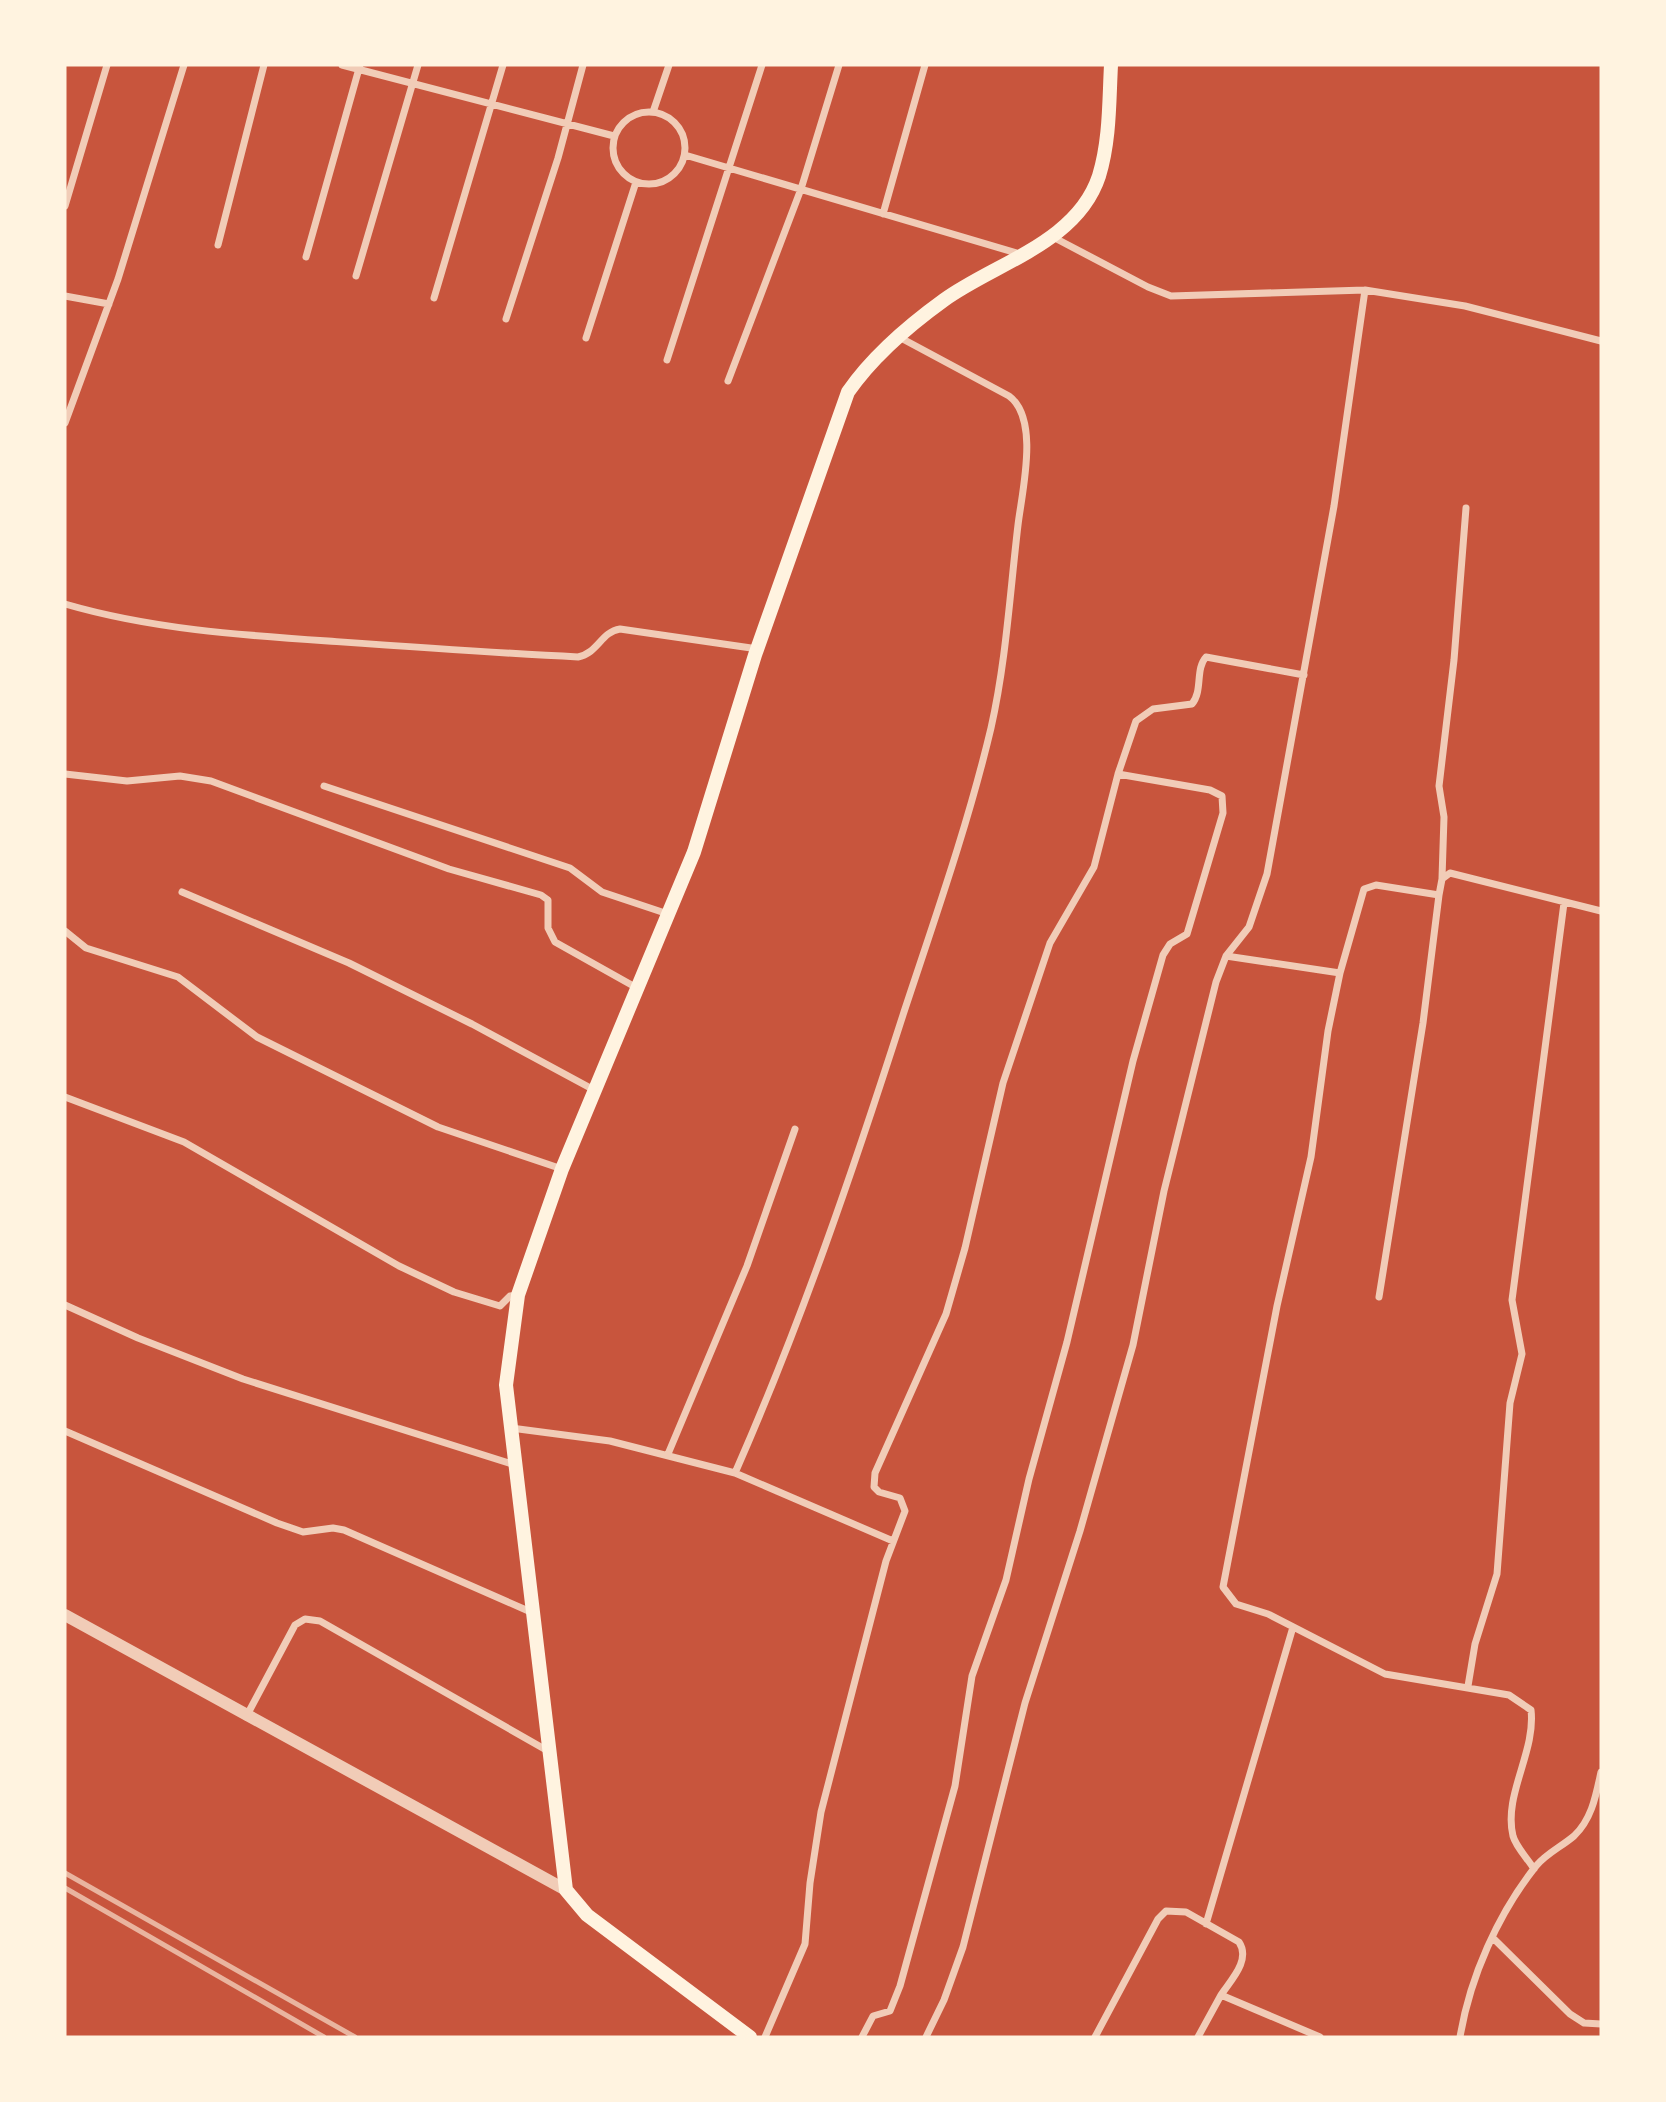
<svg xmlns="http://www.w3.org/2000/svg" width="1666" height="2102" font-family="'Public Sans',sans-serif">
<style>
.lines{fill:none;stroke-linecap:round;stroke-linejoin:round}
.minor{stroke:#f1ccb7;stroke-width:7}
.tertiary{stroke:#f1ccb7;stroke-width:12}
.secondary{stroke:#fff3e0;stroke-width:14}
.rail{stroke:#e9b49f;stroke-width:5}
</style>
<rect width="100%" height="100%" fill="#c8553d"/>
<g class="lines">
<path class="minor" d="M342,65L614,136
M653,112L669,65
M613 148a36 36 0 1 1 72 0a36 36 0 1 1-72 0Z
M685,155L1020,254
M65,206L107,65
M883,214L925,65
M1051,236L1148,287L1171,296L1365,290L1465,306L1601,341
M218,245L264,65
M306,257L360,65
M356,276L418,65
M65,296L109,304
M434,298L503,65
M506,319L558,158L583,65
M586,338L636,182
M667,360L762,65
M728,381L801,189L839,65
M65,423L118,279L184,65
M65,604C151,629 239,635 328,641C412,647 495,653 578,657C598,653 601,632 620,629L758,649
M65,774L127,781L180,776L211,781L449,869L541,895L548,900V928L555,942L637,988
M324,786L570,868L602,892L668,914
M1442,878L1444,817L1439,786L1454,660L1466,508
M182,892L349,963L472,1024L596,1091
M65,931L86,948L178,977L257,1037L438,1127L562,1169
M1226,956L1340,973L1364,889L1376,885L1439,895L1442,879L1450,873L1601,911
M1340,973L1328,1031L1311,1157L1277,1306L1223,1587L1236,1604L1268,1614L1385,1674L1509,1695L1531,1710C1536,1752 1503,1795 1513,1836C1516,1847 1528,1859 1534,1869
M65,1097L184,1142L399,1266L454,1292L500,1306L510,1296L518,1295
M1379,1297L1423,1023L1439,895
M65,1305L138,1338L243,1379L515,1465
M511,1428L610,1441L735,1473L893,1541
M65,1431L277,1523L303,1532L333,1528L344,1530L533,1613
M668,1454L747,1266L795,1129
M735,1473C801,1323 853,1171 903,1015C934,921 968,825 991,728C1006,662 1010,592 1018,525C1022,491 1040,419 1009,396L899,337
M1468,1686L1475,1644L1497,1574L1510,1403L1522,1354L1512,1300L1564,903
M246,1717L295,1625L305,1619L320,1621L548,1751
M1206,1924L1293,1627
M1493,1938L1570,2014L1584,2023L1601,2024
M765,2037L805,1944L810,1883L821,1812L886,1561L905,1511L900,1498L879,1492L874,1487L875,1473L946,1314L965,1248L1003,1083L1050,943L1094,867L1118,774L1136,721L1153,709L1192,704C1203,691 1195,669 1206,657L1304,675
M862,2037L873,2016L890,2011L900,1986L955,1786L972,1676L1006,1580L1029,1479L1067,1342L1133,1061L1163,955L1170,944L1187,934L1223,813L1222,796L1210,790L1118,774
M926,2037L944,2000L963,1947L1025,1703L1080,1531L1133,1345L1164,1191L1216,982L1226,956L1249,927L1267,874L1334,506L1365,290
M1095,2037L1158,1919L1166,1911L1186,1912L1239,1942C1251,1960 1231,1980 1221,1995
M1198,2037L1221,1995L1320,2037
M1460,2037C1470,1977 1498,1914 1536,1866C1547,1853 1561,1847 1574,1836C1592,1819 1596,1795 1601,1772"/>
<path class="tertiary" d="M65,1615L566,1890"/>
<path class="secondary" d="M750,2037L587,1915L566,1890L506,1385L518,1295L562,1169L694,852L755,655L848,392C873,356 908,326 944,300C995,263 1077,243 1099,176C1110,140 1109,102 1111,65"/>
<path class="rail" d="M65,1873L355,2037
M65,1888L324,2037"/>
</g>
<rect width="1666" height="2102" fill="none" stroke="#fff3e0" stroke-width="133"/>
</svg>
